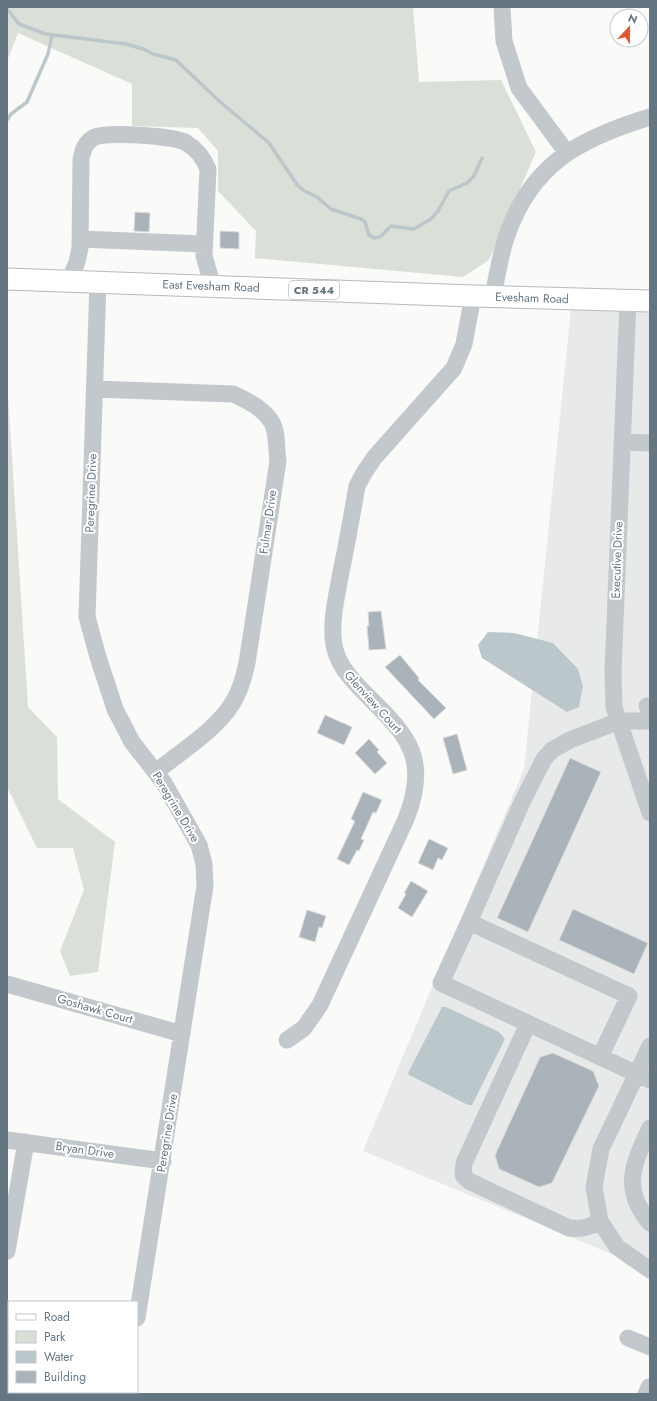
<svg xmlns="http://www.w3.org/2000/svg" width="657" height="1401" font-family="Jost,sans-serif">
<style>
.built{fill:#e8e9e9}
.green{fill:#dadfd7}
.water{fill:#bbc7cb}
.lines{fill:none;stroke-linecap:round;stroke-linejoin:round}
.stream{stroke:#bbc7cb;stroke-width:3.5}
.building{fill:#aab3b9;stroke:#dcdcda}
.major-casing{stroke:#b5babe;stroke-width:23}
.minor{stroke:#c3c8cc;stroke-width:17}
.major{stroke:#fff;stroke-width:21}
.labels{text-anchor:middle;stroke-width:4;stroke-linejoin:round;paint-order:stroke}
.shield{fill:#fff;stroke:#939fa8;stroke-width:1}
.shield-label{font-size:11px;font-weight:bold;fill:#657683}
.street-label{font-size:12px;fill:#657683;stroke:#fff}
</style>
<rect width="100%" height="100%" fill="#fafaf8"/>
<path class="built" d="M572,299L650,301V1270L363,1151L524,769Z"/>
<path class="green" d="M7,7H413L419,82L501,80L536,152L489,260L463,277L255,258L256,231L218,191V151L198,128L132,126V84L18,33L7,61Z
M7,380L28,707L57,737L58,799L115,842L98,972L70,976L60,951L84,890L73,848H37L7,787Z"/>
<path class="water" d="M488,632L514,633L553,643L578,669L583,686L579,707L567,712L482,658L478,645Z
M442,1007H446L499,1032L505,1039L472,1105H468L409,1075L408,1073Z"/>
<g class="lines">
<path class="stream" d="M7,9L19,24L46,34L126,44L143,49L153,54L176,60L218,100L269,143L298,186L305,191L317,197L331,209L361,219L365,222L369,235L374,238L380,237L391,226L414,229L431,219L438,211L449,191L467,183L474,176L482,158
M7,120L11,114L27,102L48,54L52,35"/>
</g>
<path class="building" d="M135,212L150,213L149,232L134,231Z
M220,231L239,232V249L220,248Z
M381,611L386,649L369,650L367,626H369L368,612Z
M400,655L419,678L418,680L446,708L434,719L385,667Z
M325,715L352,727L344,745L317,733Z
M457,734L467,770L453,774L443,738Z
M369,739L379,750L377,752L387,763L375,774L355,753Z
M570,758L601,772L528,932L497,918Z
M363,792L382,800L376,813L373,812L361,839L364,840L359,851L357,850L349,865L337,859L355,821L351,819Z
M429,839L448,848L442,860L438,858L433,870L418,863Z
M411,881L428,891L412,917L398,908L406,894L404,893Z
M573,909L648,943L634,974L559,940Z
M307,910L326,916L322,928L319,927L315,942L299,937Z
M553,1053L593,1071L599,1086L552,1183L539,1187L499,1169L495,1155L540,1057Z"/>
<g class="lines">
<defs>
<path id="major" d="M7,279L473,296L650,301"/>
</defs>
<use href="#major" class="major-casing"/>
<path class="minor" d="M502,7L504,41L519,88L567,153
M80,239L204,244
M69,281L77,262L80,248L81,159C83,150 85,143 93,138C103,131 173,136 185,142C197,149 203,157 208,169L204,256L213,287
M98,282L87,617L98,657L115,709L132,742L164,783L199,845L204,864L205,886L137,1318
M493,297C497,276 500,255 507,235C532,163 581,138 650,117
M628,301L613,671L614,707L650,813
M95,389L233,394C247,400 263,408 271,421C278,431 276,450 278,461L247,663C244,677 240,692 232,704C214,732 181,751 156,772
M622,442L650,443
M647,706H650
M469,922L523,800L544,759L552,750L570,740L619,721H650
M7,984L182,1034
M528,1024L464,1163L463,1175L469,1181L569,1228C581,1230 589,1227 600,1221
M287,1040L304,1028L320,1005L406,819C433,751 401,731 358,686C347,674 337,662 334,645C330,622 337,595 341,572C347,544 352,515 357,486L364,473L374,458L454,368L464,344L473,296
M650,1046L601,1149L594,1187L600,1221L617,1247L650,1270
M600,1057L629,996L469,922L441,983L650,1080
M650,1128C633,1164 621,1189 650,1223
M7,1140L163,1161
M7,1251L26,1142
M628,1338L650,1347
M7,1351L9,1352
M125,1394V1392
M646,1394L649,1387"/>
<use href="#major" class="major"/>
</g>
<g class="labels">
<rect class="shield" x="289" y="281" width="50" height="18" rx="3"/>
<g class="shield-label">
<text x="314" y="294">CR 544</text>
</g>
<g class="street-label">
<text transform="translate(211 286) rotate(2)" y="4">East Evesham Road</text>
<text transform="translate(532 298) rotate(2)" y="4">Evesham Road</text>
<text transform="translate(91 493) rotate(-88)" y="4">Peregrine Drive</text>
<text transform="translate(268 522) rotate(-82)" y="4">Fulmar Drive</text>
<text transform="translate(617 560) rotate(-88)" y="4">Executive Drive</text>
<text transform="translate(373 702) rotate(48)" y="4">Glenview Court</text>
<text transform="translate(176 807) rotate(59)" y="4">Peregrine Drive</text>
<text transform="translate(95 1009) rotate(16)" y="4">Goshawk Court</text>
<text transform="translate(167 1133) rotate(-81)" y="4">Peregrine Drive</text>
<text transform="translate(85 1150) rotate(8)" y="4">Bryan Drive</text>
</g>
</g>
<rect width="657" height="1401" fill="none" stroke="#657683" stroke-width="16"/>
<rect x="8" y="1301" width="130" height="92" fill="#ffffff" stroke="#c1c8cd"/>
<rect x="16" y="1314" width="20" height="6" fill="#ffffff" stroke="#c1c8cd"/>
<text x="44" y="1321" font-size="12" fill="#657683">Road</text>
<rect x="16" y="1331" width="20" height="12" fill="#dadfd7" stroke="#c1c8cd"/>
<text x="44" y="1341" font-size="12" fill="#657683">Park</text>
<rect x="16" y="1351" width="20" height="12" fill="#bbc7cb" stroke="#c1c8cd"/>
<text x="44" y="1361" font-size="12" fill="#657683">Water</text>
<rect x="16" y="1371" width="20" height="12" fill="#aab3b9" stroke="#c1c8cd"/>
<text x="44" y="1381" font-size="12" fill="#657683">Building</text>
<g transform="translate(629 28) rotate(22)"><circle r="19" fill="#ffffff" stroke="#c1c8cd"/>
<path d="M0-3L7 15L0 10L-7 15Z" fill="#e4572e"/>
<text y="-6" font-size="11" font-weight="bold" text-anchor="middle" fill="#657683">N</text>
</g>
</svg>
